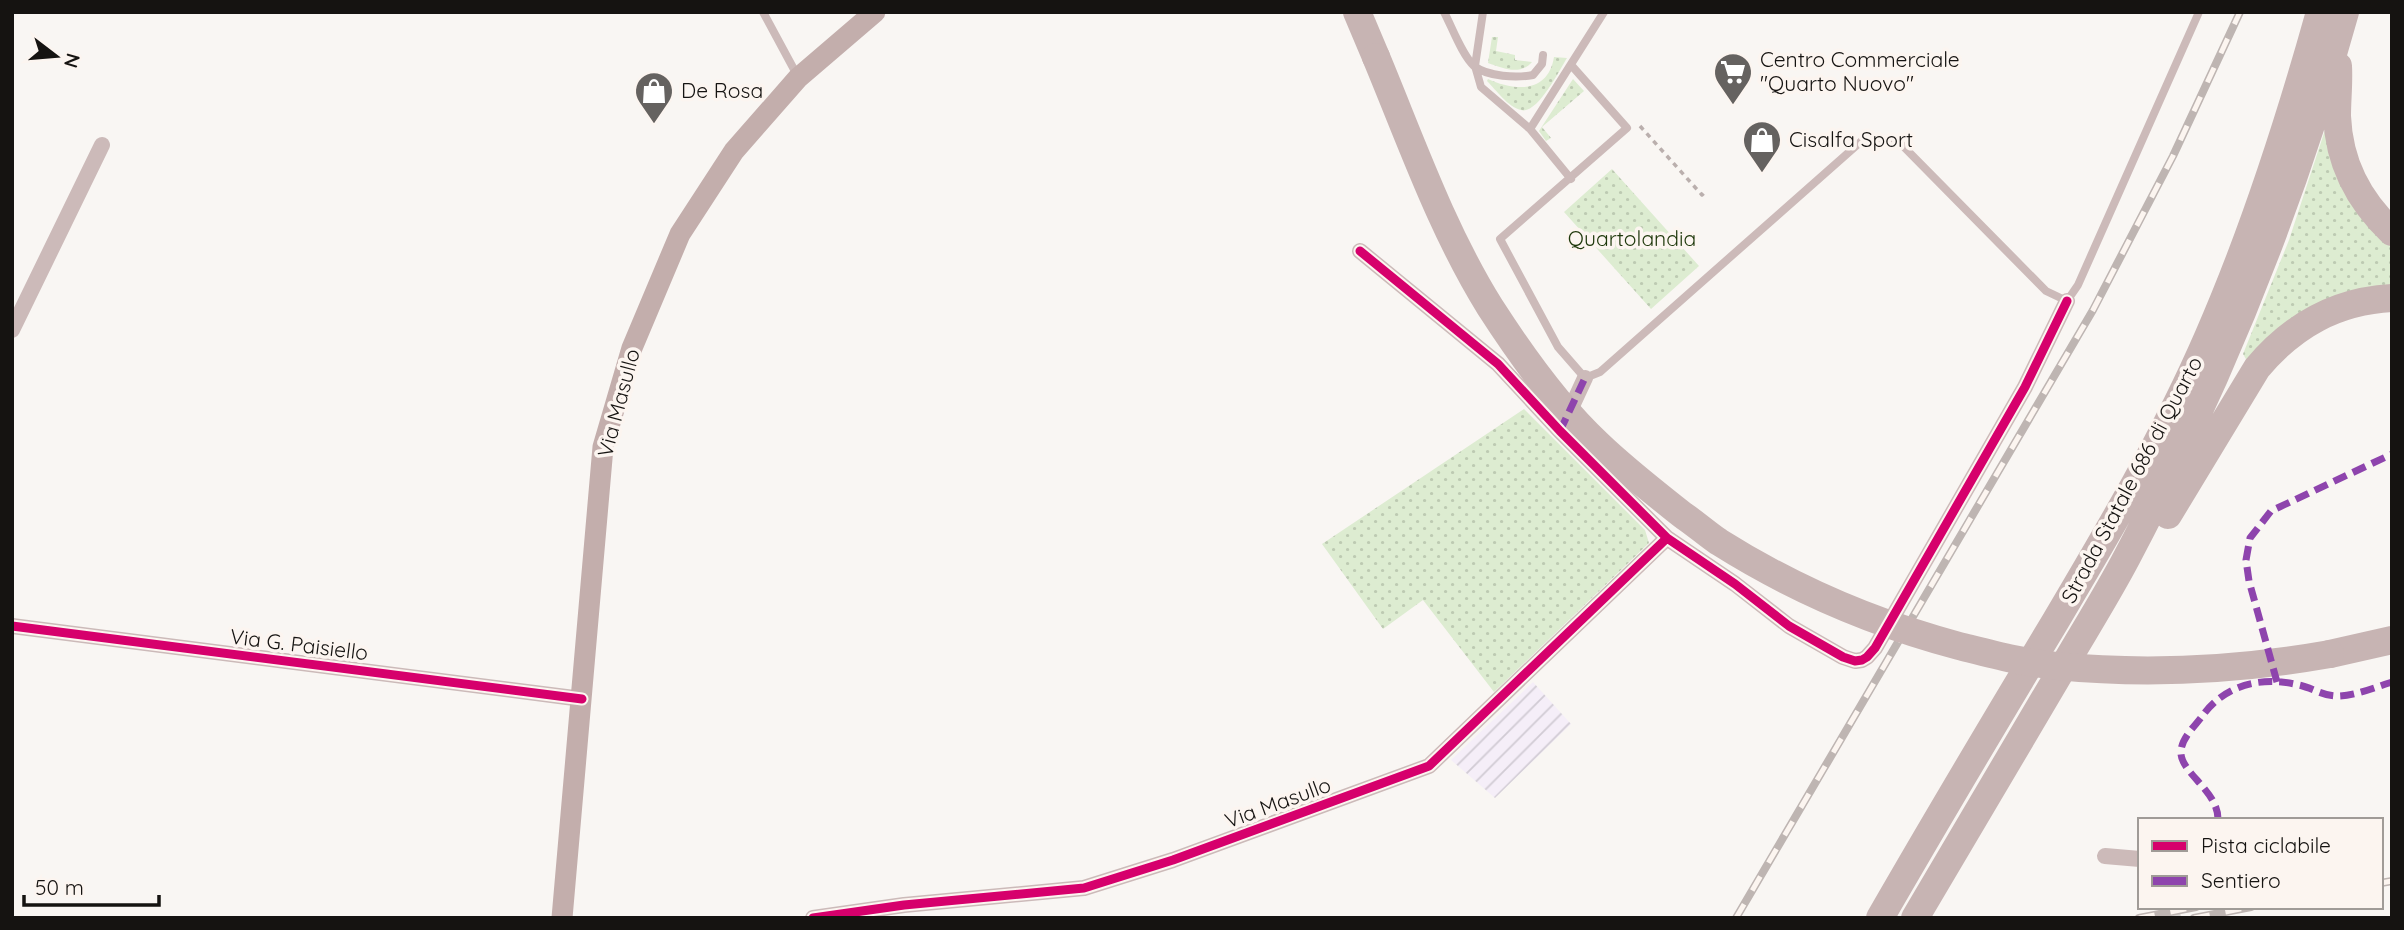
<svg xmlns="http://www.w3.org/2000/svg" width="2404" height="930" font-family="Quicksand,sans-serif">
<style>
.industrial{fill:url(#industrial-furrows)}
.grass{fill:url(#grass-dots)}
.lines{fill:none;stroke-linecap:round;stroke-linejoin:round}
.street-tunnel{stroke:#d7d4d1;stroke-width:16;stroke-dasharray:16 8;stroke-linecap:butt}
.path{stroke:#baafad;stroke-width:3.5;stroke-dasharray:5 5;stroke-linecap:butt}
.lane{stroke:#ccbab9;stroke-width:8}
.street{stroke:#ccbab9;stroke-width:16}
.secondary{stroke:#c3aeac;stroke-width:21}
.highway{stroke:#c7b4b3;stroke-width:28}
.rail-casing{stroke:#beb5b2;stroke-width:8}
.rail{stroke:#fcf5f0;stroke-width:5;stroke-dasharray:16;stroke-linecap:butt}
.highway-bridge{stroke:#c7b4b3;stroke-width:28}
.quiet{stroke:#8e44ad;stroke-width:7;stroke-dasharray:14 7;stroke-linecap:butt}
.cycleway-casing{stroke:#fcf5f0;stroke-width:13}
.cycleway{stroke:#d6006c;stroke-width:9}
.labels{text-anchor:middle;stroke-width:7;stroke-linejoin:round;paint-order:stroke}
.poi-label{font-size:21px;fill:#151311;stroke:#fcf5f0;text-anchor:start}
.park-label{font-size:21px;fill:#1d370a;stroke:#fcf5f0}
.street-label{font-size:21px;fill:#151311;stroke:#fcf5f0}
</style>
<defs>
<pattern id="industrial-furrows" width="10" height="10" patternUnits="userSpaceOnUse" patternTransform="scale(1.75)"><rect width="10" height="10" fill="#f5eef8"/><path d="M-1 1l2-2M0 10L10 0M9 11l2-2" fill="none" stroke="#d1cbd4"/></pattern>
<pattern id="grass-dots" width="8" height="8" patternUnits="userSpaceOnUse" patternTransform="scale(1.75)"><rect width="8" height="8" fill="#ddecd1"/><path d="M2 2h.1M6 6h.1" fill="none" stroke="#bdcab2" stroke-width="1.8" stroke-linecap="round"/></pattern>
</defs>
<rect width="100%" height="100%" fill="#f9f6f3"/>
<path class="industrial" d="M1533,682L1571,724L1495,798L1451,760Z"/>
<path class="grass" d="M1492,37H1498L1496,51L1515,55V60L1532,62C1520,76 1503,68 1488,63Z
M1554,57L1567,58C1559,71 1537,115 1521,110C1508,107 1496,90 1487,81L1488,79C1514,91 1548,94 1554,57Z
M1573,79L1584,91L1542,127L1551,138L1546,141L1539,131Z
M2325,130L2392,244V289L2247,361L2243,354L2289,240Z
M1612,169L1699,266L1651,309L1564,212Z
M1524,409L1645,530L1649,543L1494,692L1423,600L1383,629L1322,544Z"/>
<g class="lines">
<path class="street-tunnel" d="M2171,907L2173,918"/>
<path class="path" d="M1640,126L1702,195L1706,191"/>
<path class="lane" d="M763,12L797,75
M1444,12C1452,27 1462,55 1474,66C1488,77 1517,78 1533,75L1542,64L1543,55
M1483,12L1475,66L1481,87L1530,129L1604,12
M1572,66L1627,128L1500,239L1558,347L1585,378L1600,372L1865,138L1900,143L2046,291L2067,301L2078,285L2199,12
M1530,129L1571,179"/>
<path class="street" d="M1360,251L1498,364L1560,431L1667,538L1735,584L1789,626L1843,657L1855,661L1862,660L1867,657L1875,648L2025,387L2067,301
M12,330L102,145
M1566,419L1585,378
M12,626L582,699
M2105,856L2140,859
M813,918L904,905L1084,888L1173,860L1429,766L1667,538"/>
<path class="secondary" d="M562,918L603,447L632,348L680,234L734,151L798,78L875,12"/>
<path class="highway" d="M1357,12L1376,57
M2338,66C2339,83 2337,99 2337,116C2339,163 2358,200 2392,232
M2168,515L2257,368C2293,325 2336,301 2392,298
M2330,654L2392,640
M1880,918C1937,819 1996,720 2055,622C2110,529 2165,436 2208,337C2254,232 2289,123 2320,12
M1915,918C1963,837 2010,756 2058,676C2081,636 2106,597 2127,557C2220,381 2292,204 2345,12"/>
<defs>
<path id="rail" d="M2381,883L2392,881
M1736,918L2093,310L2173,156L2240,12
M2139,918L2196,907
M2194,918L2251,907"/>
</defs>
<use href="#rail" class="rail-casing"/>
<use href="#rail" class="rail"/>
<path class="highway-bridge" d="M1376,57C1411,141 1442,230 1490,307C1519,352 1559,408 1598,444C1625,470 1655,493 1684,516C1696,524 1707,534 1719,542C1792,588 1876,624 1959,646C1991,654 2024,663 2057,666C2149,675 2239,670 2330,654"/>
<path class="quiet" d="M1560,431L1585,378
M2277,682L2249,581L2246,560L2250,538L2271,511L2392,454
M2218,820C2219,791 2179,772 2181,751C2182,737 2196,725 2203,715C2226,684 2262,676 2299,685C2313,688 2324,697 2340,696C2357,695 2376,687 2392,682"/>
<defs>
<path id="cycleway" d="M1360,251L1498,364L1560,431L1667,538L1735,584L1789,626L1843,657L1855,661L1862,660L1867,657L1875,648L2025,387L2067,301
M12,626L582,699
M813,918L904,905L1084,888L1173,860L1429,766L1667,538"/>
</defs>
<use href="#cycleway" class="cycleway-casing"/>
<use href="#cycleway" class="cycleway"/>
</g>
<defs>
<symbol id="supermarket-pin" viewBox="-11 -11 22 30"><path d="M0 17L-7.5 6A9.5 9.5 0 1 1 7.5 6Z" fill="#656260" stroke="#fcf5f0"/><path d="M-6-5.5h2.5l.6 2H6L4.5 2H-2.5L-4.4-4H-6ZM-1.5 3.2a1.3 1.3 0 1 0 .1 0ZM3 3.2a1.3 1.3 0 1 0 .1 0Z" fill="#fff"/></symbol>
<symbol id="shop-pin" viewBox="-11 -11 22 30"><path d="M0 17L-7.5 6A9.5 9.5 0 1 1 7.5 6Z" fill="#656260" stroke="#fcf5f0"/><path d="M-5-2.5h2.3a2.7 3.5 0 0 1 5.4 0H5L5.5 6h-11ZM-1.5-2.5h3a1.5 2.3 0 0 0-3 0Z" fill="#fff"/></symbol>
</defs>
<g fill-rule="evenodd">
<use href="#supermarket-pin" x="1711" y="50" width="44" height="60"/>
<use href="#shop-pin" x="632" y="69" width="44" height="60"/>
<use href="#shop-pin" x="1740" y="118" width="44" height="60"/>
</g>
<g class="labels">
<g class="poi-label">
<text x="1760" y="67">Centro Commerciale<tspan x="1760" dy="24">"Quarto Nuovo"</tspan></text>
<text x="681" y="98">De Rosa</text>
<text x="1789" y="147">Cisalfa Sport</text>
</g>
<g class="park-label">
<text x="1632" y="246">Quartolandia</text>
</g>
<g class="street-label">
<text transform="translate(619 403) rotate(-75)" y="7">Via Masullo</text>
<text transform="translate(2132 480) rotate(-62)" y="7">Strada Statale 686 di Quarto</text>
<text transform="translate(299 645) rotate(7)" y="7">Via G. Paisiello</text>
<text transform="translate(1278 803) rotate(-20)" y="7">Via Masullo</text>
</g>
</g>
<rect width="2404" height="930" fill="none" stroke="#151311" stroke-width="28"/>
<rect x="2138" y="818" width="245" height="91" fill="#fcf5f0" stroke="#a09b97" stroke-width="2"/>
<rect x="2152" y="841" width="35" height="10" fill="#d6006c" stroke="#a09b97" stroke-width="2"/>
<text x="2201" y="853" font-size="21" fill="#151311">Pista ciclabile</text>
<rect x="2152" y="876" width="35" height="10" fill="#8e44ad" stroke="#a09b97" stroke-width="2"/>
<text x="2201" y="888" font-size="21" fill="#151311">Sentiero</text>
<g transform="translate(56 56) rotate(106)" stroke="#fcf5f0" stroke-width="5" paint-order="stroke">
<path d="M0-5L12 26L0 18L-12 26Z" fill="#151311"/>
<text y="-10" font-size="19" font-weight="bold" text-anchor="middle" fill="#151311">N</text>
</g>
<path d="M24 895v10h135v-10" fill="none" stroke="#151311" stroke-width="3.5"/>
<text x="35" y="895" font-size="21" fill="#151311" stroke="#fcf5f0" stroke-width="5" paint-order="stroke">50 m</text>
</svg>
